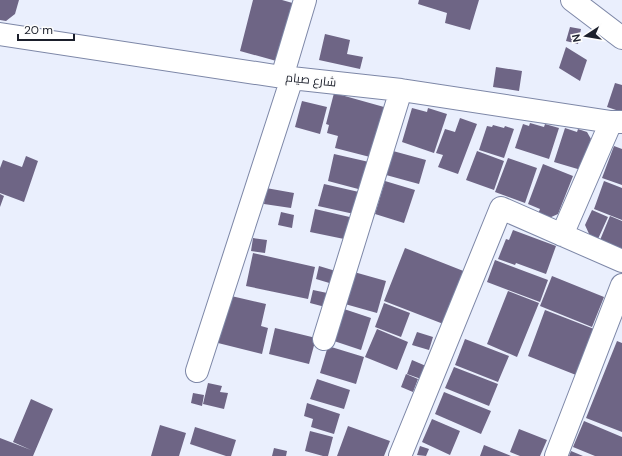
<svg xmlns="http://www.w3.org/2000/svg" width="622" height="456" font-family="'DM Sans',Cairo,sans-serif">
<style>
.building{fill:#6e6585}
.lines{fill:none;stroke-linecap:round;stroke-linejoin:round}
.street-casing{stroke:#7d87a7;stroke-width:24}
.street{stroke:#fff;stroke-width:22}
.labels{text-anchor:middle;stroke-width:4;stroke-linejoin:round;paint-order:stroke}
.street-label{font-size:12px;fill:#1b1f2b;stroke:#fdfdfd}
</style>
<rect width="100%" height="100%" fill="#eaeffd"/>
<path class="building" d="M0,0H19L15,14L6,21L0,20Z
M253,0H282L296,4L280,62L240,51Z
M419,0H479L470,30L445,23L447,13L418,4Z
M570,27L581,29L578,44L566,41Z
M325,34L350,40L347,54L363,57L360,69L319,60Z
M566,47L587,60L580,81L559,68Z
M496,67L522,71L519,91L493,87Z
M615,83L622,85V112L607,107Z
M334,93L384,107L370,157L335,148L338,136L327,133L329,125L326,124Z
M302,101L327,107L320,134L295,127Z
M412,108L427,112L428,108L447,114L434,153L402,142Z
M460,118L477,124L458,174L438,167L443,155L436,153L445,129L455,132Z
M530,123L544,127L545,124L559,128L549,159L515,148L523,124L529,126Z
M493,125L504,128L505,126L514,129L504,158L479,150L487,126L492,127Z
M565,128L577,132L578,129L587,132L591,139L581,170L554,162Z
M614,146L622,149V185L602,178Z
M393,151L426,160L419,184L386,175Z
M477,151L504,161L494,190L466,180Z
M334,154L369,162L362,190L328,181Z
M26,156L38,161L24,202L0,193V168L3,160L22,167Z
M508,158L537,168L525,203L495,192Z
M543,164L573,176L558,214L549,218L538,214L540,209L528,204Z
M385,181L415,190L404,223L375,214Z
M604,181L622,188V220L594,209Z
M324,184L359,192L354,214L318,206Z
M266,188L294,193L291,208L264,204Z
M0,194L4,196L0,207Z
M315,209L354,218L349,240L310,232Z
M592,210L608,217L598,239L590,236L585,225Z
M281,212L294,215L292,228L278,225Z
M610,216L622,221V249L600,240Z
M513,230L556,246L546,274L516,263L515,265L498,259L506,239L509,240Z
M253,238L267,240L265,253L251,251Z
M405,248L466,272L446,325L384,301Z
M253,253L315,267L308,299L246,286Z
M495,260L548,280L540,302L487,282Z
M319,266L339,272L336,285L316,279Z
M354,272L386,281L377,313L345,304Z
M552,276L604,297L592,327L540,306Z
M313,290L332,294L329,308L310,303Z
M508,291L539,303L517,357L487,344Z
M227,295L266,304L261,326L268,328L262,354L218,343Z
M384,303L410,313L401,337L375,327Z
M341,308L371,318L361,350L331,340Z
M545,310L594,329L576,375L528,356Z
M275,328L316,338L309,364L269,354Z
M377,329L408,342L397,370L365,357Z
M417,332L433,337L429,350L412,345Z
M465,339L509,356L498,382L455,365Z
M617,341L622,343V432L586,418Z
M328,346L364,357L356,384L320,373Z
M412,360L426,366L421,379L407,374Z
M454,367L498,384L489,406L445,388Z
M406,374L418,379L413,392L401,387Z
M317,379L350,390L344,409L310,399Z
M208,383L222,386L220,392L228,393L224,409L203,404Z
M444,392L491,411L481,434L435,414Z
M193,393L204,395L202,406L191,403Z
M31,399L53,409L33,456H0V438L31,450L13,442Z
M307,403L340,414L334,434L311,427L313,419L304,416Z
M432,419L460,431L450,455L422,442Z
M584,421L622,437V456H595L573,447Z
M160,425L186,433L179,456H151Z
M348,426L390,441L384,456H337Z
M195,427L236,440L231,456H226L190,444Z
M519,429L547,440L540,456H520L510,452Z
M310,431L333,437L328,456H323L305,451Z
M484,445L511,456H480Z
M420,446L429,449L426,456L417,455Z
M274,448L287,451L286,456H272Z
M571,451L583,456H569Z"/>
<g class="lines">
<defs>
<path id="street" d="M572,0L622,38
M0,34L282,77L401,90L611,122H622
M282,77L305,0
M562,235L611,122
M324,339L401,90
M197,371L292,78
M400,456L501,208L622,261
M556,456L622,285"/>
</defs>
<use href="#street" class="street-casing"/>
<use href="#street" class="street"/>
</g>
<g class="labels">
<g class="street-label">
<text transform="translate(311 80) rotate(6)" y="4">شارع صيام</text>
</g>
</g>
<g transform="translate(586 36) rotate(258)" stroke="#fdfdfd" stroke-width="3" paint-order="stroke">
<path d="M0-3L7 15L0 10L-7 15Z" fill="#1b1f2b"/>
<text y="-6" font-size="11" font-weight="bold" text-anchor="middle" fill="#1b1f2b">N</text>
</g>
<path d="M18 34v6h56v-6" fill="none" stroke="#1b1f2b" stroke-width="2"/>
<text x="24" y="34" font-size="12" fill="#1b1f2b" stroke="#fdfdfd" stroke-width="3" paint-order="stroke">20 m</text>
</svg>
